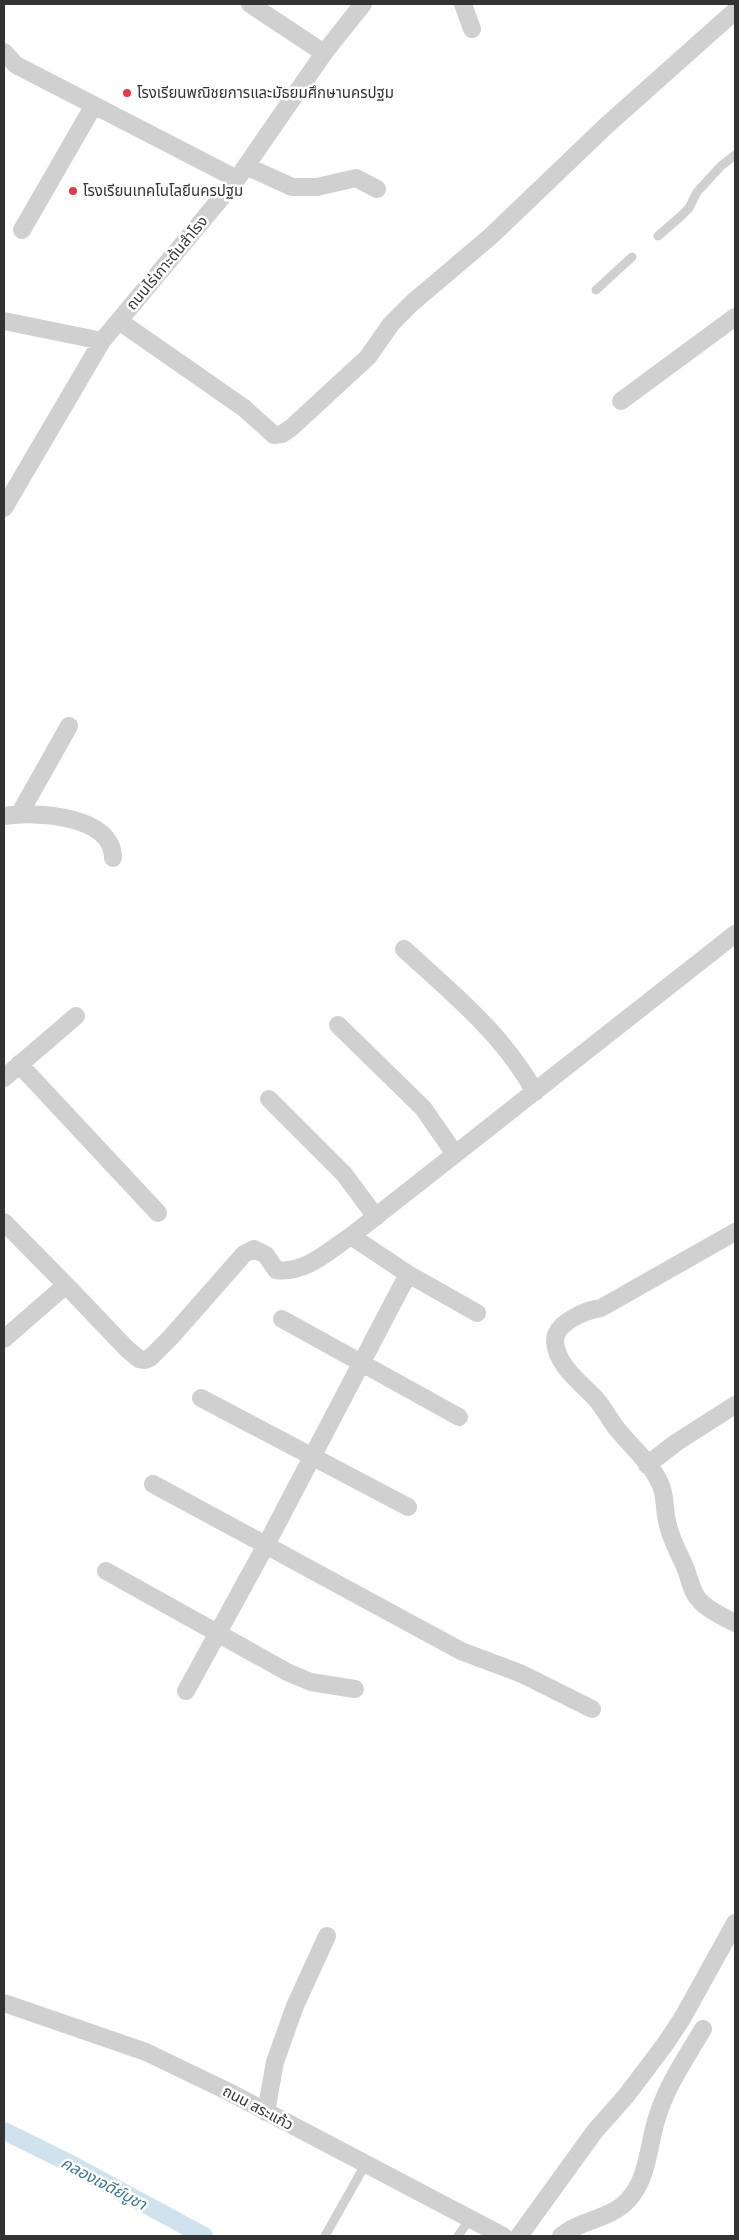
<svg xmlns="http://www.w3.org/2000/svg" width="739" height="2240" font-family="'Nunito Sans','Noto Sans Thai',sans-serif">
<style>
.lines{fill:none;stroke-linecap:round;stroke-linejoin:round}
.canal{stroke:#cfe2ee;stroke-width:18}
.lane{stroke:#d0d0d0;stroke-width:9}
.street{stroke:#d0d0d0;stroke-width:18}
.poi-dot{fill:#e63946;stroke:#fff;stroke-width:2}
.labels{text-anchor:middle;stroke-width:5;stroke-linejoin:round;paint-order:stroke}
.poi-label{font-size:15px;fill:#333;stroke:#fff;text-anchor:start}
.street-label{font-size:15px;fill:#333;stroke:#fff}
.water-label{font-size:16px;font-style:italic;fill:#3f7597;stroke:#fff}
</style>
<rect width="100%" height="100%" fill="#fff"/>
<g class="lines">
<path class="canal" d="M4,2131L67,2162L204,2236"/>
<path class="lane" d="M658,236L681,216L689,208L697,192L721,166L735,155
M596,290L632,257
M325,2236L365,2165
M458,2236L469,2220"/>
<path class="street" d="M250,4L324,53
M463,4L472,29
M4,52L16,65L237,179
M246,166L292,187H317L356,178L377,189
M22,230L94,105
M4,321L102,341
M119,321L244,408L274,435L282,434L291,428L368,357L391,324L412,303L491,236L607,125L735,11
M621,401L735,317
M4,508L102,341L237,179L324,53L363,4
M20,813L69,726
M4,816C35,811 113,815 113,858
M404,949C453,994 502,1033 535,1092
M338,1025L423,1108L455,1154
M19,1064L158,1213
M4,1078L76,1016
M269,1099L344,1174L376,1217
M4,1222L66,1285
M735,1232L601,1308C586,1310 554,1323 555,1342C557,1366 581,1383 596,1399C605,1409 610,1421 618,1430C630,1445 645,1458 655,1474C667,1493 663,1502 667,1521C670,1538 678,1551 685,1567C690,1579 691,1592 700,1601C709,1611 724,1617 735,1623
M351,1236L408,1274L477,1313
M282,1319L459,1417
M4,1339L66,1285L127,1349L139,1359L145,1360L150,1358L171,1337L244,1254L254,1249L266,1255L276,1270C305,1274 328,1251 351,1236L735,934
M201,1398L408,1507
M647,1465L677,1442L735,1405
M153,1484L461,1651L522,1674L592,1709
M106,1571L289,1673L311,1682L355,1689
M186,1691L266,1545L408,1274
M4,2003L146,2052L229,2092L503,2236
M266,2112L275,2062L295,2006L327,1936
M519,2236L595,2131L626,2096L666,2043L683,2017L735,1923
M561,2236C581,2219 610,2220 628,2200C648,2179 648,2147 656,2121C665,2088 686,2058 703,2029"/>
</g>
<g class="poi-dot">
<circle cx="127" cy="93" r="5"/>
<circle cx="73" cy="191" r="5"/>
</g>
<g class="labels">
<g class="poi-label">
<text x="137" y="98">โรงเรียนพณิชยการและมัธยมศึกษานครปฐม</text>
<text x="83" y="196">โรงเรียนเทคโนโลยีนครปฐม</text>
</g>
<g class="street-label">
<text transform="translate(167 263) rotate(-50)" y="5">ถนนไร่เกาะต้นสำโรง</text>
<text transform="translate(258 2108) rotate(28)" y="5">ถนน สระแก้ว</text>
</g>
<g class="water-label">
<text transform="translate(104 2183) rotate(28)" y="6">คลองเจดีย์บูชา</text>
</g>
</g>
<rect width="739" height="2240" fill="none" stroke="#333333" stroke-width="10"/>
</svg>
